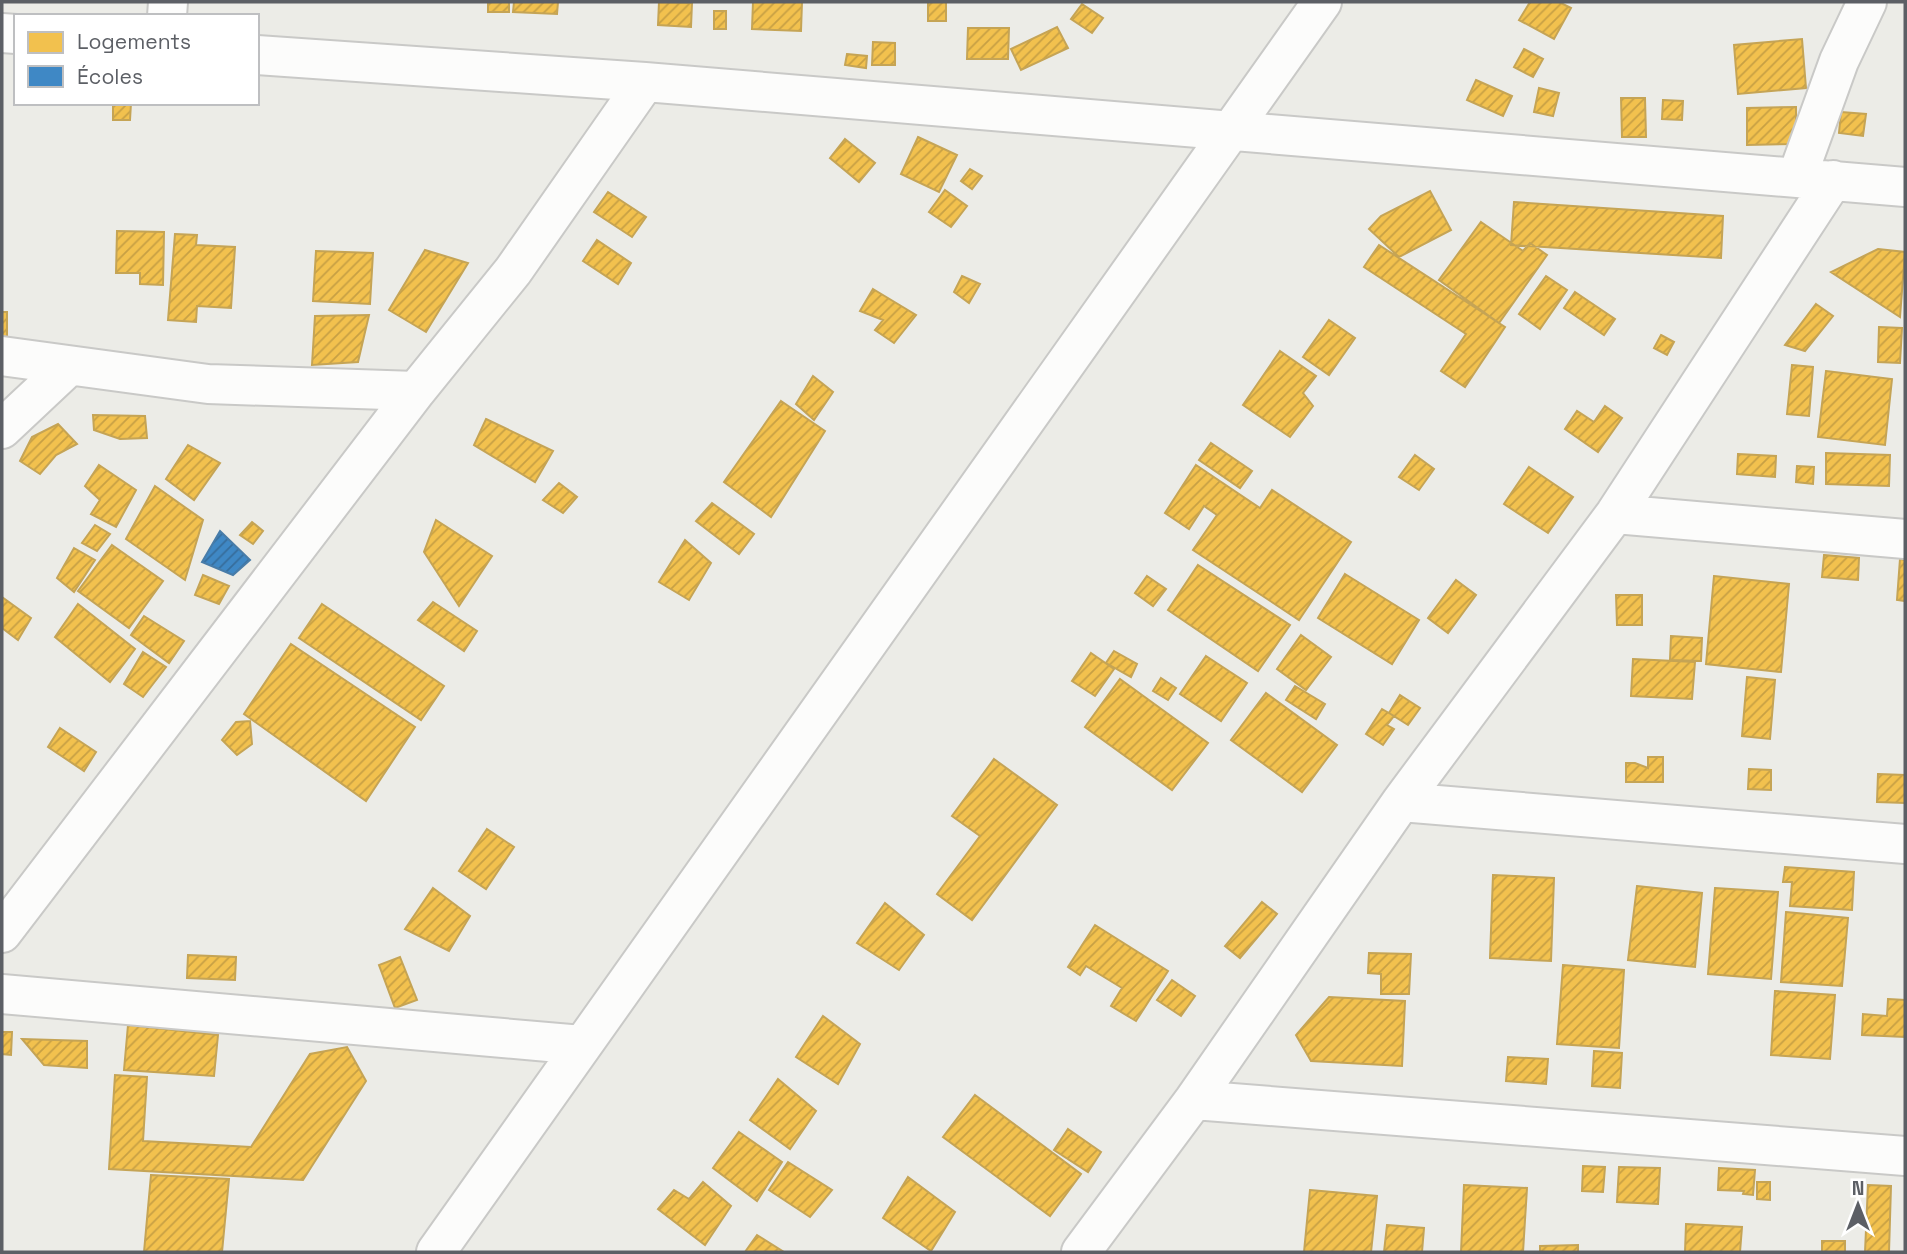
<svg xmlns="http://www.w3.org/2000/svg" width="1907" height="1254" font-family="'Space Grotesk',sans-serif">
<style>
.homes{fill:url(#homes-hatch);stroke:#c5a455;stroke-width:2}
.schools{fill:url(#schools-hatch);stroke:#487ca8;stroke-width:2}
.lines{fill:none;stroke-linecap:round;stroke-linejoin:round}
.minor-casing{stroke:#c9c9c7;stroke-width:42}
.minor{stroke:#fcfcfb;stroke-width:38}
</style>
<defs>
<pattern id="homes-hatch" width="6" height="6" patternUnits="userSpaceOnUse" patternTransform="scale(1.75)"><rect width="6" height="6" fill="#f2c14e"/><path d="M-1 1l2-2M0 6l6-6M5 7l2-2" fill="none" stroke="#c7a044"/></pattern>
<pattern id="schools-hatch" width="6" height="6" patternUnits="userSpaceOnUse" patternTransform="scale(1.75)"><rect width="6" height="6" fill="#3f88c5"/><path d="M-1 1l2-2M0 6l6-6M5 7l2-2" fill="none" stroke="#366d9b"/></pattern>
</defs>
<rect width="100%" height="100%" fill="#ecece7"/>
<path class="homes" d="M488,2H509V12H488Z
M514,2H558L557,14L513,12Z
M659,2L692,3L691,27L658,25Z
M753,2H802L801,31L752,29Z
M928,2H946V21H928Z
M1530,2H1559L1571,8L1554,39L1519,20Z
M1082,4L1103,18L1092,33L1071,19Z
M714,11H726V29H714Z
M1057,27L1068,48L1021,70L1011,49Z
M968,28H1009L1008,59H967Z
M1802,39L1806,88L1738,94L1734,45Z
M873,42L895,43V65H872Z
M1524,49L1543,59L1533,77L1514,67Z
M847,54L867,56L866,68L845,65Z
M1476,80L1512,96L1503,116L1467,100Z
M1539,88L1559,93L1553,116L1534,112Z
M1621,98H1645L1646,137H1622Z
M1663,100L1683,101L1682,120L1662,119Z
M113,103H131L130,120H113Z
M1796,107V144L1747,145V108Z
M1841,112L1866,114L1863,136L1839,133Z
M918,137L957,155L939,192L901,174Z
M845,139L875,163L859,182L830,158Z
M970,169L982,176L972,189L961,181Z
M945,190L967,206L951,227L929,212Z
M1430,191L1451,230L1399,257L1369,229L1381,216Z
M608,192L646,217L632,237L594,212Z
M1514,202L1723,216L1721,258L1511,245Z
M1481,222L1523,251L1530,243L1547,255L1499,323L1439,280Z
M117,231L164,232L163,285L140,284V273H116Z
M175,234L197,235L196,245L235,247L231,308L197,306L196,322L168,320Z
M597,240L631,263L618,284L583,261Z
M1379,245L1505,327L1465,387L1441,371L1466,334L1364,267Z
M1878,249L1905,252L1900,317L1831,272Z
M425,250L468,263L426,332L389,310Z
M316,251L373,253L370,304L313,301Z
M962,276L980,284L969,303L954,292Z
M1546,276L1567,290L1540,329L1519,314Z
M873,289L916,315L894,343L875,330L883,320L860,311Z
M1575,292L1615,319L1604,335L1564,308Z
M1816,304L1833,316L1805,351L1785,345Z
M2,312H7V337L2,336Z
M369,315L358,362L312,365L315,316Z
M1329,320L1355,338L1329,375L1303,357Z
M1879,327L1902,328L1900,363L1878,362Z
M1661,335L1674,342L1667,355L1654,348Z
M1280,351L1316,376L1303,393L1313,406L1290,437L1243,405Z
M1792,365L1813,367L1809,416L1787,414Z
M1826,371L1892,379L1885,445L1818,437Z
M813,376L833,392L814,420L796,404Z
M781,401L825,431L771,517L724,482Z
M1605,406L1622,418L1598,452L1565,429L1577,411L1594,422Z
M93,415L145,416L147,438L120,439L94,430Z
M486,419L553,451L535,482L474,445Z
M58,424L77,444L56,455L40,474L20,461L32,437Z
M1211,443L1252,471L1240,488L1199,460Z
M188,445L220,463L194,500L166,479Z
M1826,453L1890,455L1889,486L1826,484Z
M1738,454L1776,456L1775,477L1737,474Z
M1415,455L1434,469L1419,490L1399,477Z
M99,465L136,490L116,527L91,514L100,500L85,486Z
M1196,465L1260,508L1272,490L1351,542L1299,620L1193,550L1217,515L1204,506L1189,529L1165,513Z
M1797,466L1814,467L1813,484L1796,482Z
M1529,467L1573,497L1548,533L1504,504Z
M559,483L577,497L563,513L543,500Z
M155,486L203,520L185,580L126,539Z
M712,503L754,534L739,554L696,521Z
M436,520L492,556L459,606L424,552Z
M252,522L263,531L253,544L240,535Z
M95,525L110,534L97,551L82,543Z
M685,540L711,563L689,600L659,582Z
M112,545L163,581L129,628L78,591Z
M74,548L95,560L74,592L57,578Z
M1824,555L1859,558L1858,580L1822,577Z
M1900,559L1905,560V601L1897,600Z
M1198,565L1290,625L1258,671L1168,610Z
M1345,574L1419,620L1392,664L1318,618Z
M203,575L229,586L219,604L195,595Z
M1147,576L1166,589L1153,606L1135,593Z
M1714,576L1789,584L1781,672L1706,664Z
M1456,580L1476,595L1448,633L1428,618Z
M1616,595H1642V625H1617Z
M2,597L31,618L18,640L2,628Z
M433,602L477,631L464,651L418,620Z
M78,604L135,649L110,682L55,637Z
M322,604L444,686L421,720L299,638Z
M144,616L184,641L169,663L131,635Z
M1301,635L1331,657L1306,690L1277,669Z
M1671,636L1702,638L1701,661L1670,660Z
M291,644L415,727L366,801L244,714Z
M1114,651L1137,664L1131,677L1106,663Z
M143,652L166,667L143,697L124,684Z
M1091,653L1114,669L1095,696L1072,681Z
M1206,656L1247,683L1221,721L1180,694Z
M1633,659L1695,662L1692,699L1631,696Z
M1747,677L1775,680L1770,739L1742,736Z
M1161,678L1176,688L1168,700L1153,691Z
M1120,679L1208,743L1172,790L1085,727Z
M1295,686L1325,704L1316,719L1286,700Z
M1266,693L1337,745L1302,792L1231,740Z
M1400,695L1420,708L1408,725L1389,713Z
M1382,709L1394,716L1387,725L1394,729L1383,745L1366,734Z
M250,721L252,744L237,755L222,740L236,722Z
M60,728L96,752L84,771L48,747Z
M1648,757H1663V782H1626V763H1635L1648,768Z
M994,759L1057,805L972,920L937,894L980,836L952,816Z
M1749,769L1771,770V790L1748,789Z
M1878,774L1905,775V803L1877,802Z
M487,829L514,847L486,889L459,871Z
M1785,867L1854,872L1852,910L1790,906L1792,882H1783Z
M1493,875L1554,878L1551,961L1490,958Z
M1637,886L1702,893L1695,967L1628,960Z
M433,888L470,916L449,951L405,929Z
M1715,888L1778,892L1771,979L1708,974Z
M1262,902L1277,914L1240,958L1225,946Z
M885,903L924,935L899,970L857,943Z
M1786,912L1848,918L1842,986L1781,982Z
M1095,925L1168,971L1136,1021L1111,1006L1122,988L1086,966L1080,975L1068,967Z
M1369,953L1411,954L1409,994H1381V974L1368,973Z
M188,955L236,957L235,980L187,978Z
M400,957L417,1000L395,1008L379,965Z
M1563,965L1624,970L1619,1048L1557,1044Z
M1172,980L1195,996L1181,1016L1157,1000Z
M1775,991L1835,995L1830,1059L1771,1055Z
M1329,997L1405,1001L1402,1066L1311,1061L1296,1035Z
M1888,999L1905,1000V1037L1862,1035L1863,1014L1887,1016Z
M823,1016L860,1044L838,1084L796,1057Z
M128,1025L218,1035L214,1076L124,1070Z
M2,1032H12L11,1055L2,1054Z
M22,1039L87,1041V1068L44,1065Z
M347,1047L366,1081L303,1180L109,1169L115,1075L147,1077L143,1141L251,1147L310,1054Z
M1594,1051L1622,1053L1620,1088L1592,1086Z
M1508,1057L1548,1059L1546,1084L1506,1081Z
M778,1079L816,1111L790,1149L750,1120Z
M975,1095L1081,1174L1050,1216L943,1137Z
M1068,1129L1101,1152L1088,1172L1054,1150Z
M739,1132L782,1162L757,1201L713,1168Z
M788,1162L832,1190L810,1217L769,1190Z
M1583,1166L1605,1167L1603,1192L1582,1191Z
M1619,1167L1660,1168L1658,1204L1617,1202Z
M1719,1168L1755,1170L1753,1195L1743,1194L1744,1191L1718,1190Z
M151,1175L229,1179L222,1252H144Z
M908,1177L955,1212L931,1251L883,1218Z
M703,1182L731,1206L705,1245L658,1209L674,1190L689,1199Z
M1757,1182H1770V1200L1757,1199Z
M1464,1185L1527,1188L1523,1252H1461Z
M1868,1185L1891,1186L1889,1252H1865Z
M1310,1190L1377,1196L1371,1252H1304Z
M1686,1224L1742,1227L1740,1252H1685Z
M1387,1225L1424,1228L1422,1252H1384Z
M757,1235L784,1252H745Z
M1822,1241H1845V1252H1822Z
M1578,1245V1252H1540V1246Z"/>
<path class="schools" d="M220,531L250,560L233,575L202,562Z"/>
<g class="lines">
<defs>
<path id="minor" d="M167,16L168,2
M2,33L16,34
M257,55L645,82L1905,187
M1797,177L1839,61L1867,2
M2,356L208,384L416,391
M2,429L68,367
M1615,514L1905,539
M1401,802L1905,844
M2,933L416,391L513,271L645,82
M2,994L582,1045
M1194,1100L1905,1156
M436,1252L1322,2
M1081,1252L1194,1100L1401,802L1615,514L1833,180"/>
</defs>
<use href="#minor" class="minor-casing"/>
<use href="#minor" class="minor"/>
</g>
<rect width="1907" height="1254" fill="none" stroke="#5c5f65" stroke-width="7"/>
<rect x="14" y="14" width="245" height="91" fill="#ffffff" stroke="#bebfc1" stroke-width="2"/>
<rect x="28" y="32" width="35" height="21" fill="#f2c14e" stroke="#bebfc1" stroke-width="2"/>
<text x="77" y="49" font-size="21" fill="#5c5f65">Logements</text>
<rect x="28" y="66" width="35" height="21" fill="#3f88c5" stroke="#bebfc1" stroke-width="2"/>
<text x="77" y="84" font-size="21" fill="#5c5f65">Écoles</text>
<g transform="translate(1858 1205)" stroke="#ffffff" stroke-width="5" paint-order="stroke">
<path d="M0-5L12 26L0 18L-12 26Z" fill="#5c5f65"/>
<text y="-10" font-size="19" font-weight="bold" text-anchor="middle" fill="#5c5f65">N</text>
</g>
</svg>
